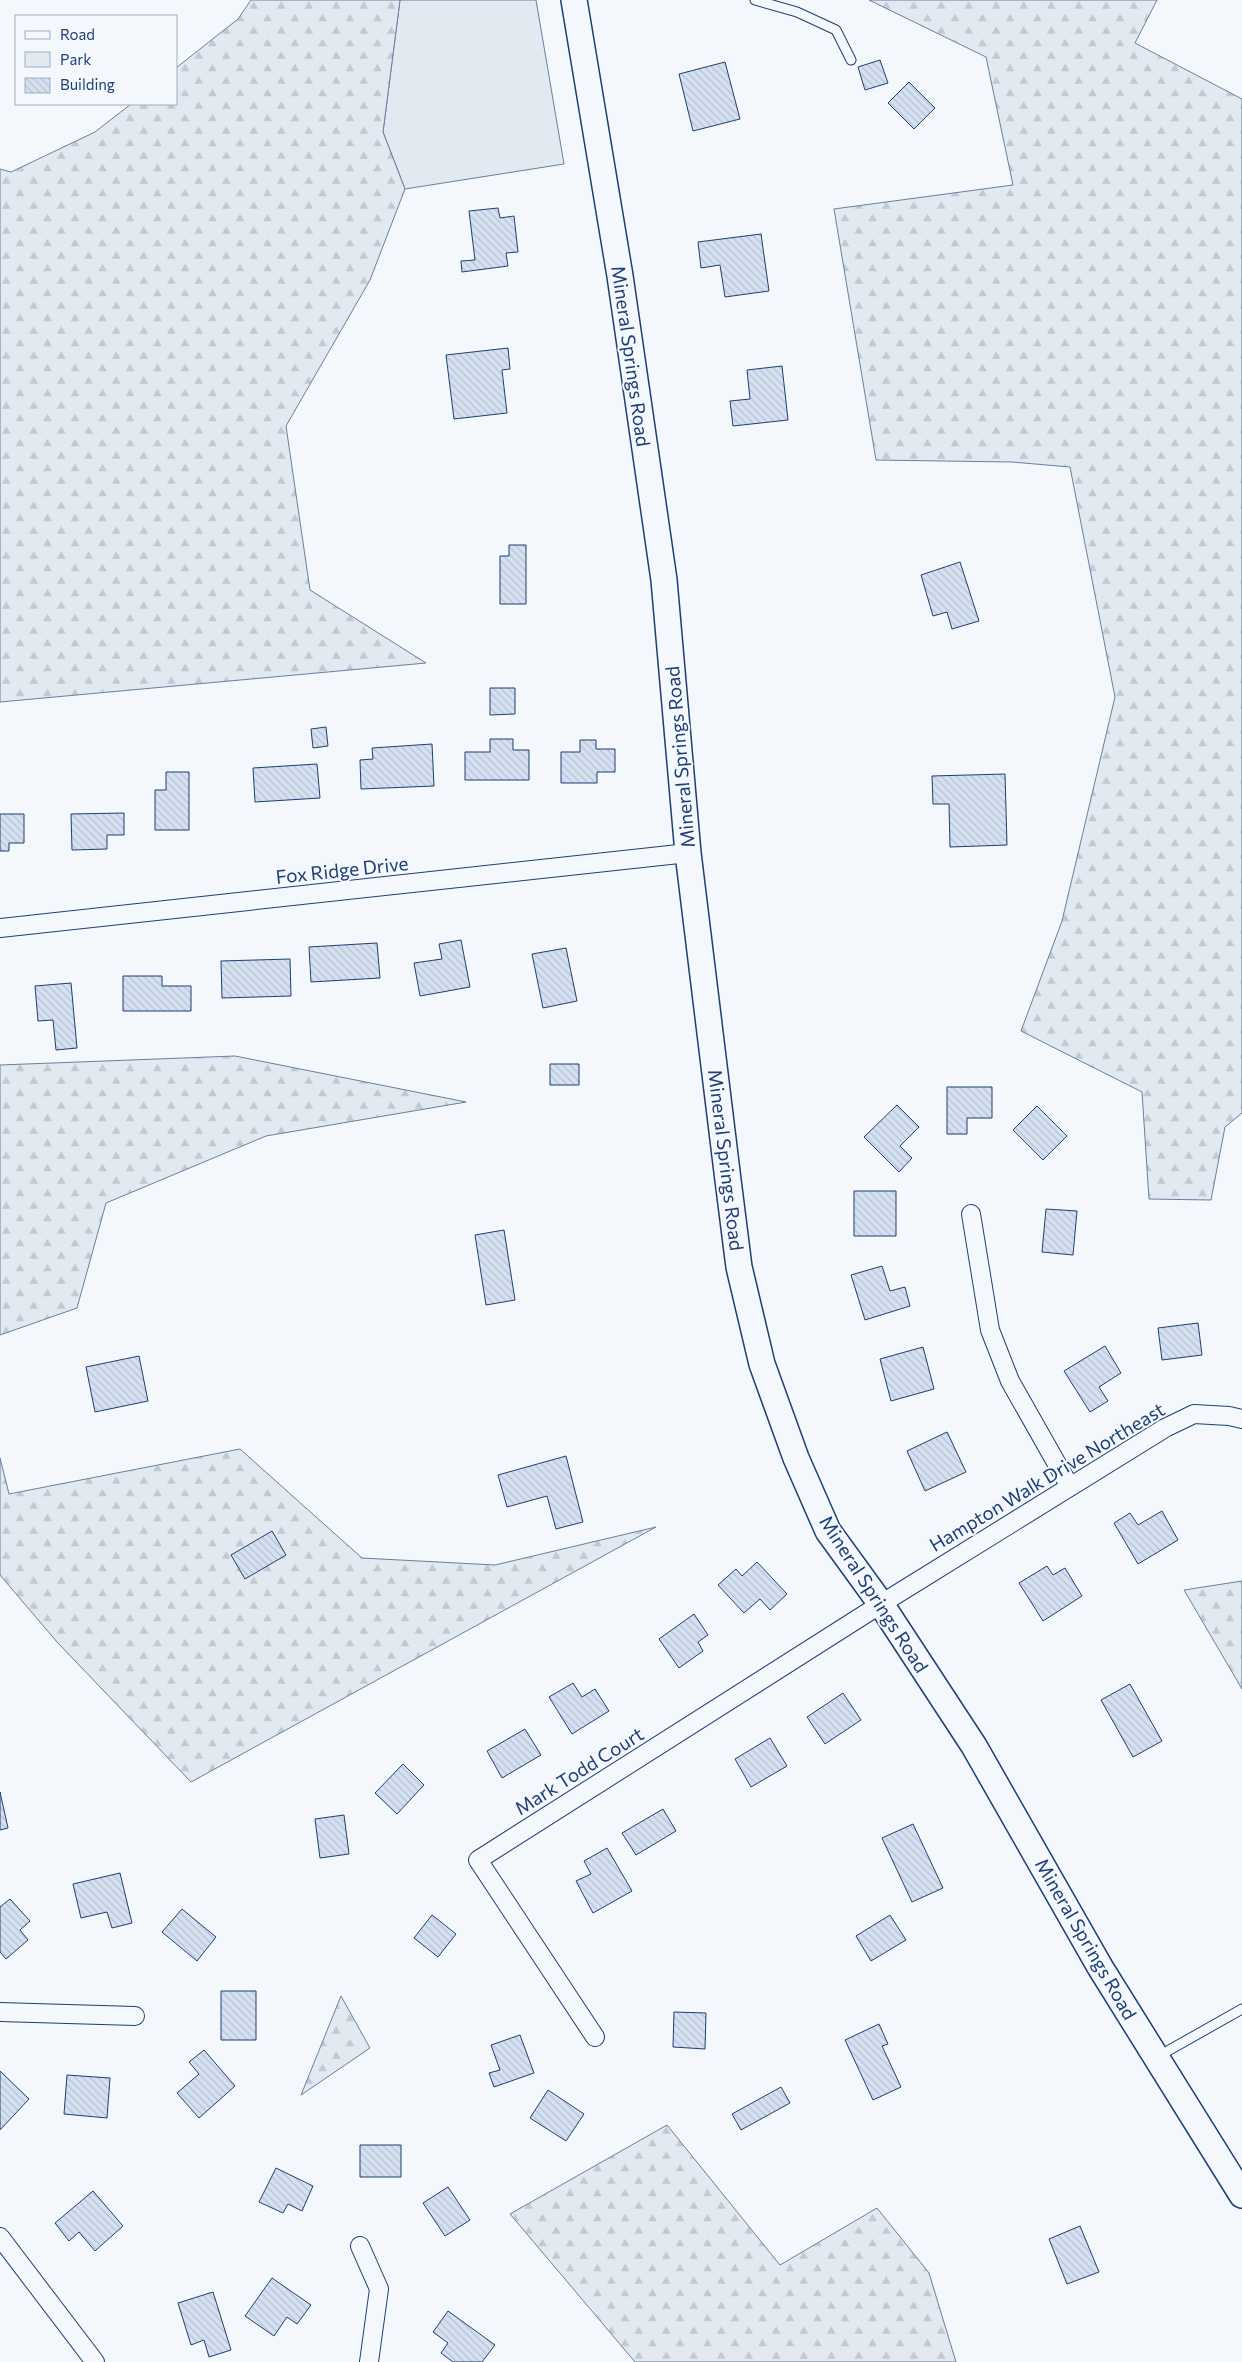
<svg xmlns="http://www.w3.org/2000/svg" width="1242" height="2362" font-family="Commissioner,sans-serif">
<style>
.green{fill:#e3e9f0;stroke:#687fa3}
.forest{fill:url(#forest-firs);stroke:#687fa3}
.building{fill:url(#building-back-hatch);stroke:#1d3f73}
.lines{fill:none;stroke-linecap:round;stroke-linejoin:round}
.lane-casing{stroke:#1d3f73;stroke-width:11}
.street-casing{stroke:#1d3f73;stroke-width:20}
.secondary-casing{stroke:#1d3f73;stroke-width:28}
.lane{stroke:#f4f7fb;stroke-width:9}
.street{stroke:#f4f7fb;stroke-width:18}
.secondary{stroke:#f4f7fb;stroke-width:25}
.labels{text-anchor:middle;stroke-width:4;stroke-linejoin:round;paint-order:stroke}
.street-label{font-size:19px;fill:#1d3f73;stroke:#f4f7fb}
</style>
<defs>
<pattern id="forest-firs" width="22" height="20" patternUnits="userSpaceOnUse" patternTransform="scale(1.25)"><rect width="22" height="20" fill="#e3e9f0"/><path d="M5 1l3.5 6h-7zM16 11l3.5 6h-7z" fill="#c2c9d1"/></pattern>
<pattern id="building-back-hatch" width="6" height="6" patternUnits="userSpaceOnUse" patternTransform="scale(1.25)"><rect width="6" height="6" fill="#d5e0f0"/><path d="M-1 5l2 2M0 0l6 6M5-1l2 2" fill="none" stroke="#b6c1d1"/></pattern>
</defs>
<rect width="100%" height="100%" fill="#f4f7fb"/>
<path class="green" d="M400,0H536L564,164L405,189L383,132Z"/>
<path class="forest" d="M251,0H400L383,132L405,189L370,280L286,426L310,590L426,663L0,702V169L11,172L95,132L131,104H176V68L238,19Z
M869,0H1157L1135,43L1242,99V1113L1225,1127L1211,1200L1149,1199L1142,1092L1021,1031L1062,921L1115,697L1070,467L1012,462L876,460L834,209L1013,185L986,57Z
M235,1056L466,1102L266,1136L106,1203L77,1308L0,1335V1065Z
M240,1449L362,1558L495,1565L656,1527L191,1782L57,1642L0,1575V1458L9,1494Z
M1242,1581V1689L1184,1590Z
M341,1996L370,2048L301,2095Z
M667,2125L780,2265L877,2208L929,2273L956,2362H635L510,2214Z"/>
<path class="building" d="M880,60L888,83L865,90L858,67Z
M725,62L740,119L693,131L679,74Z
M909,82L935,108L914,129L888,103Z
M498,208L500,218L514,216L518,252L506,253L508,266L462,272L461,261L475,260L469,211Z
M761,234L769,291L725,297L720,265L701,268L698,242Z
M508,348L510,369L502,370L507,413L454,419L446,355Z
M782,366L788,420L733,426L730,401L750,399L747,370Z
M509,545H526V604H500V556H509Z
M960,562L979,621L952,629L947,612L933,616L921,575Z
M490,688H515V714L490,715Z
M326,727L328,746L313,748L311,729Z
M490,739H513V750H529V780H465V752H490Z
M580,740H596V749H615V772H597V783H561V752H580Z
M432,744L434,786L361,789L360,760L373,759L372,748Z
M317,764L320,798L255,802L253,768Z
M166,772H189V830H155V790H166Z
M1005,774L1007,845L950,847L949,804H933L932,776Z
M124,813V835H107V849L72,850L71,814Z
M0,814H24V843H9V851H0Z
M461,940L470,987L420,996L414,963L442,959L439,944Z
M377,943L380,978L311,982L309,947Z
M566,948L577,1001L543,1008L532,954Z
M290,959L291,996L222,998L221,961Z
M123,976H162V986H191V1011H123Z
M71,983L77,1048L56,1050L53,1020L38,1021L35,986Z
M550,1064H579V1085H550Z
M947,1087H992V1118H967V1134H947Z
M897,1105L919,1127L900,1146L912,1158L899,1172L864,1137Z
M1037,1106L1067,1136L1043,1160L1013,1130Z
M854,1191H896V1236H854Z
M1046,1209L1077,1211L1073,1255L1042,1252Z
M504,1230L515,1300L486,1305L475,1235Z
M882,1266L890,1291L905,1287L910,1306L865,1320L851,1275Z
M1198,1323L1202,1355L1162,1360L1158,1328Z
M1105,1346L1121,1373L1099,1387L1108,1401L1090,1412L1064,1371Z
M923,1347L934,1389L891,1401L880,1359Z
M139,1356L148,1401L95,1412L86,1367Z
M947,1432L966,1472L925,1491L907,1451Z
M566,1456L583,1522L556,1529L547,1496L507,1507L498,1475Z
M1162,1511L1178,1540L1138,1564L1114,1523L1130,1513L1138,1525Z
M272,1531L286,1555L245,1579L231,1555Z
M757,1562L787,1594L770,1610L760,1599L744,1613L718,1585L736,1569L742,1576Z
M1047,1566L1053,1575L1065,1568L1082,1596L1043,1621L1019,1583Z
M694,1614L708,1635L698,1642L703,1651L679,1668L659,1639Z
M573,1683L582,1697L595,1689L609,1711L572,1734L549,1697Z
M1130,1684L1162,1741L1133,1757L1101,1700Z
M843,1693L861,1720L825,1744L807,1717Z
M525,1729L541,1755L502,1778L487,1751Z
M770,1738L787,1766L751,1787L735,1759Z
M403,1764L424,1785L397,1814L375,1793Z
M0,1792L8,1828L0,1830Z
M663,1809L676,1831L636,1855L622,1833Z
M344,1815L349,1854L320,1858L315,1819Z
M913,1824L943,1888L912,1902L882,1838Z
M607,1848L632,1891L593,1913L576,1881L591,1874L584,1861Z
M120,1873L132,1923L112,1928L107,1912L81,1918L73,1884Z
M10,1899L30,1921L20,1930L28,1940L6,1959L0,1952V1907Z
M182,1909L216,1937L197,1961L162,1932Z
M432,1915L456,1934L438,1957L414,1938Z
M890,1915L906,1940L871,1961L856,1936Z
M221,1991H256V2040H221Z
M674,2012L706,2013L705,2049L673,2047Z
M879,2024L888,2044L882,2046L901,2087L873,2100L845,2040Z
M520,2035L534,2073L494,2087L489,2073L500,2070L491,2045Z
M204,2050L235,2086L199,2118L177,2093L199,2074L189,2062Z
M0,2071L29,2099L0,2130Z
M67,2075L110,2078L107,2118L64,2114Z
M781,2087L790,2103L741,2130L732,2114Z
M548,2090L584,2114L566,2141L530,2118Z
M360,2145H401V2177H360Z
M276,2168L313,2186L302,2211L288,2204L283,2213L259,2202Z
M448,2187L470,2220L445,2236L423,2203Z
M93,2191L123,2226L95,2251L79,2232L69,2241L55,2223Z
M1080,2226L1099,2272L1067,2284L1049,2239Z
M272,2278L311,2305L297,2324L287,2317L274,2336L245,2316Z
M213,2292L231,2350L209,2357L204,2340L191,2345L178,2303Z
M448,2311L495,2345L482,2362H453L441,2353L448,2343L433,2332Z"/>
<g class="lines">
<defs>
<path id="lane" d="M755,0L797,12L836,30L851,60
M1157,2057L1242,2009"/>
<path id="street" d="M0,928L688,853
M971,1214L990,1330L1010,1381L1070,1487
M0,2012L135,2016
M595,2037L478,1860L881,1604L1165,1428L1194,1414L1229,1416L1242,1419
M0,2237L95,2362
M360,2246L379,2289L369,2362"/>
<path id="secondary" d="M574,0L620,276L664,580L688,853L728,1180L739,1267L762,1364L796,1458L828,1531L881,1604L974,1746L1100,1967L1242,2195"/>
</defs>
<use href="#lane" class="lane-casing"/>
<use href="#street" class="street-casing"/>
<use href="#secondary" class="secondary-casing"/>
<use href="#lane" class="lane"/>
<use href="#street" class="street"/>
<use href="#secondary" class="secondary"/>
</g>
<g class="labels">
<g class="street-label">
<text transform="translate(631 356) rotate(82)" y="7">Mineral Springs Road</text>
<text transform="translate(680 757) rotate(-95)" y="7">Mineral Springs Road</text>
<text transform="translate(342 870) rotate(-6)" y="7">Fox Ridge Drive</text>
<text transform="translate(726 1160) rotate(83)" y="7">Mineral Springs Road</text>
<text transform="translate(1047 1477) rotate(-31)" y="7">Hampton Walk Drive Northeast</text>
<text transform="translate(874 1594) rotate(57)" y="7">Mineral Springs Road</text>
<text transform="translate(579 1771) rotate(-32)" y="7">Mark Todd Court</text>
<text transform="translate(1086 1939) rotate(60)" y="7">Mineral Springs Road</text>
</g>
</g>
<rect x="15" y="15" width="162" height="90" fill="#f4f7fb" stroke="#9eadc5"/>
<rect x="25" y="31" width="25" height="8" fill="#f4f7fb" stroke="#9eadc5"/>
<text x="60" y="40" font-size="15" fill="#1d3f73">Road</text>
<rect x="25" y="52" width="25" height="15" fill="#e3e9f0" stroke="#9eadc5"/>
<text x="60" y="65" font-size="15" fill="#1d3f73">Park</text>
<rect x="25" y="78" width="25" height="15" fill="url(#building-back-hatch)" stroke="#9eadc5"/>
<text x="60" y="90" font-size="15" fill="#1d3f73">Building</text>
</svg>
